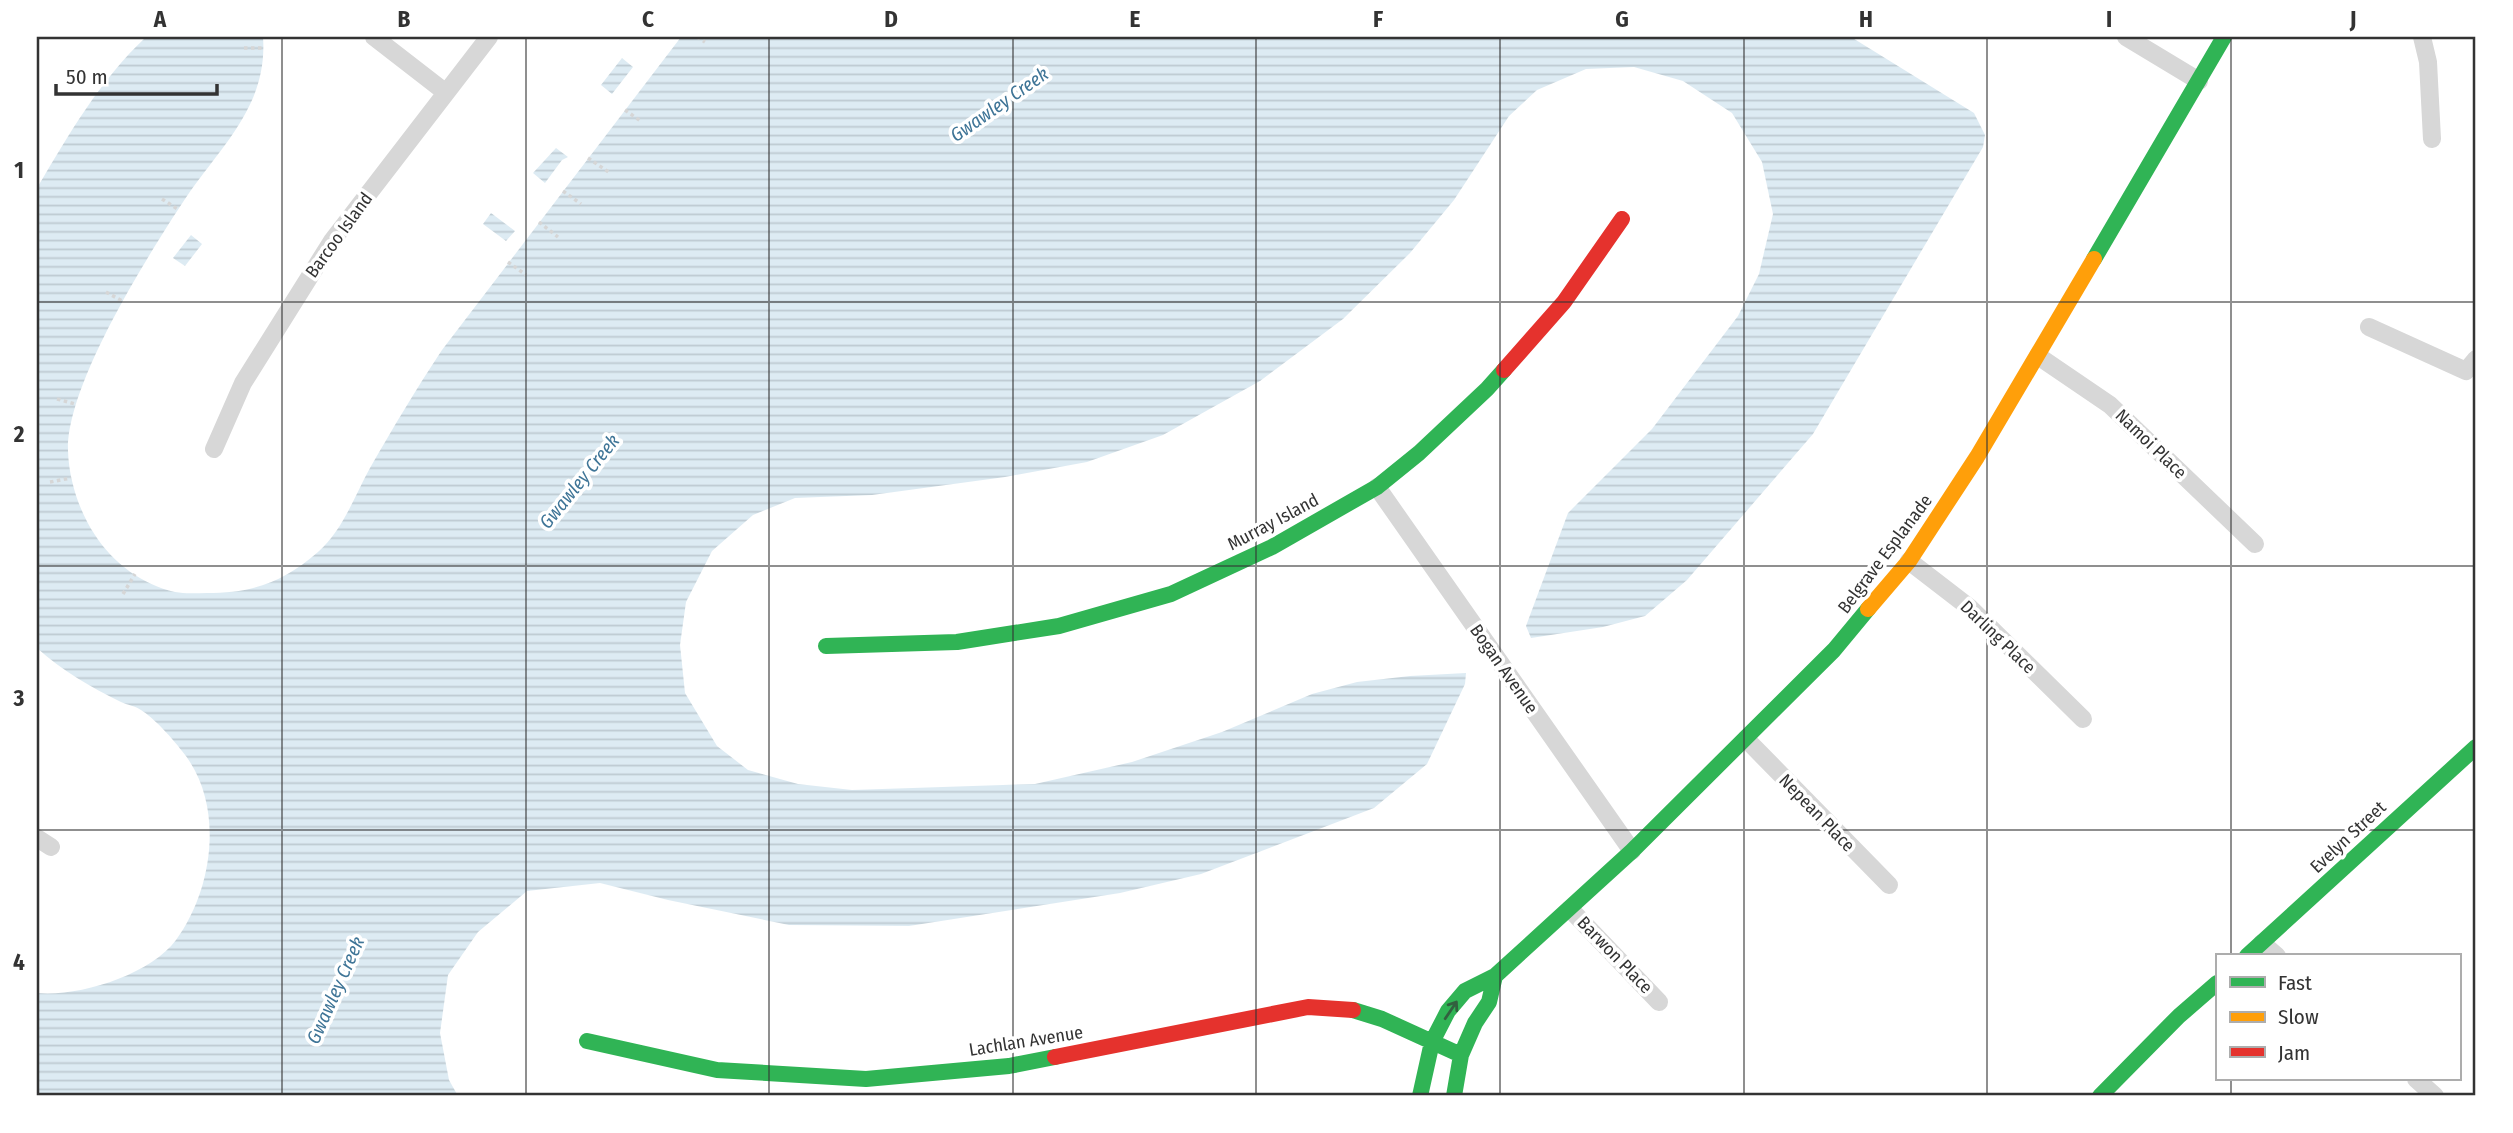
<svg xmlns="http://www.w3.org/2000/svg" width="2513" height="1133" font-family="'Fira Sans Condensed',sans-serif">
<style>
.water{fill:url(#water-rules)}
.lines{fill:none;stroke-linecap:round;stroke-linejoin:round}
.path{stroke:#d6d6d6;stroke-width:3.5;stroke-dasharray:3.5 3.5;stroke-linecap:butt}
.street{stroke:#d7d7d7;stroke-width:18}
.fast{stroke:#30b455;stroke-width:16}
.slow{stroke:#ff9f0a;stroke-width:16}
.jam{stroke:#e5322d;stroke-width:16}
.oneway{stroke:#32603f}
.grid{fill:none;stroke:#333;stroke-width:2;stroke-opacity:0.55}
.labels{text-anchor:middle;stroke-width:7;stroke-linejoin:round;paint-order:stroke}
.street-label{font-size:18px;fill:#333;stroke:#fff}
.water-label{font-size:19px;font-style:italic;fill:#3f7597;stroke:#fff}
.neatline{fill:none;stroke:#333;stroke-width:2.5}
.grid-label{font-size:23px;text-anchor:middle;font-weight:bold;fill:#333}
</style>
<defs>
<pattern id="water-rules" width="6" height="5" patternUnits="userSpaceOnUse" patternTransform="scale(1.75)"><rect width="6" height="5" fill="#ddebf3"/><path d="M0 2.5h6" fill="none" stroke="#becad1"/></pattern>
</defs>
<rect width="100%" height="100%" fill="#fff"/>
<path class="water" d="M146,37H263C268,106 221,146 185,199C148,255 66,385 68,451C69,480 79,511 95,535C113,563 143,585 175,592C185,594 197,593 207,593C252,593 284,582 318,552C343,530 354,497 370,468C393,428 416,389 442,350L681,37H1851L1974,113L1985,135L1983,147L1813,434L1687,580L1645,616L1603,627L1531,638L1526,626L1568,513L1652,429L1738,316L1759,274L1773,214L1762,162L1732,113L1683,81L1634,67L1586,69L1537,90L1509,116L1454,200L1410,253L1343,319L1260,381L1163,435L1087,462L1005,477L872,495L795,498L753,515L712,551L686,602L680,645L685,693L717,746L748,770L798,784L852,790L1035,784L1132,762L1222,732L1312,694L1357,682L1410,676L1466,673L1465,684L1427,764L1374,808L1201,874L1120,893L909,926L789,925L668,900L600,883L527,891L478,932L448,975L440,1033L449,1080L458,1096H37V993C79,997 150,975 176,940C214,888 225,803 182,751C173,739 154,718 141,710C136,706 127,705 121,702C92,688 61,670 37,648V188C69,134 100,80 146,37Z
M622,58L633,67L612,94L601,85Z
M556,148L568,157L562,160L545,183L533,173Z
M491,213L515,231L506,241L483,224Z
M191,235L202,244L185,266L173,258Z"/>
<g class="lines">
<path class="path" d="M697,37L705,42
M244,48H264
M625,110L642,122
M588,158L610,173
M563,191L581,204
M162,199L179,210
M539,222L558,237
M508,262L526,275
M106,292L124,302
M57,399L75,404
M50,482L71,478
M123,594L135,574"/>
<path class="street" d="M374,37L445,92
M2126,37L2199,81
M2422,37L2428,62L2432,139
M2369,327L2466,371L2476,359
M2038,356L2110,405L2255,544
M214,449L243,383L332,241L489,37
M1377,487L1632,851
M1909,561L1970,608L2083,719
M1746,739L1889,885
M37,838L51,847
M1570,909L1659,1002
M2262,943L2277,956
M2416,1079L2435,1096"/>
<path class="fast" d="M2094,259L2224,37
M826,646L957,642L1059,626L1171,594L1272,547L1377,487L1419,453L1487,389L1504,370
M2247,956L2476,747
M1353,1010L1382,1019L1461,1055
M587,1041L717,1070L866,1079L1009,1066L1055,1057
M1420,1096L1432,1042L1448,1011L1465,991L1495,976L1632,851L1834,650L1868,609
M1454,1096L1461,1055L1475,1023L1489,1002L1495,976
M2100,1096L2179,1016L2217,983"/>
<path class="slow" d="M1868,609L1909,561L1977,457L2094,259"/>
<path class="jam" d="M1504,370L1564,302L1622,219
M1055,1057L1308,1007L1353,1010"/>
</g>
<defs><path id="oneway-shaft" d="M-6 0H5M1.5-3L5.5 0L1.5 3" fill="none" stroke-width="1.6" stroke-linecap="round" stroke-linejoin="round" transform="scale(1.75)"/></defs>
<use class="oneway" href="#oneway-shaft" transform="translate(1451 1010) rotate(-56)"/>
<path class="grid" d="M282,37V1096M526,37V1096M769,37V1096M1013,37V1096M1256,37V1096M1500,37V1096M1744,37V1096M1987,37V1096M2231,37V956M37,302H2476M37,566H2476M37,830H2476M2231,1079V1096"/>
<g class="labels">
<g class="street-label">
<text transform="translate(339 235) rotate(-54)" y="6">Barcoo Island</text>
<text transform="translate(2151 444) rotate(44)" y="6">Namoi Place</text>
<text transform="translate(1273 522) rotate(-28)" y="6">Murray Island</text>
<text transform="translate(1885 554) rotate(-53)" y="6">Belgrave Esplanade</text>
<text transform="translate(1998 637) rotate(44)" y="6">Darling Place</text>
<text transform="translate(1504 669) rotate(55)" y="6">Bogan Avenue</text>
<text transform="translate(1817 813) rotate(46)" y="6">Nepean Place</text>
<text transform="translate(2348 837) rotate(-43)" y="6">Evelyn Street</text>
<text transform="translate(1615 955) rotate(46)" y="6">Barwon Place</text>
<text transform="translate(1026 1041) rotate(-9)" y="6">Lachlan Avenue</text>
</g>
<g class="water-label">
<text transform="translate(999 104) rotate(-35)" y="7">Gwawley Creek</text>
<text transform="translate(579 481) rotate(-51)" y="7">Gwawley Creek</text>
<text transform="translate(335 990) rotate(-66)" y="7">Gwawley Creek</text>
</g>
</g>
<rect width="2513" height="1133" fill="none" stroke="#ffffff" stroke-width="77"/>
<rect x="2216" y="954" width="245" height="126" fill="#ffffff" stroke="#adadad" stroke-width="2"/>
<rect x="2230" y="977" width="35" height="10" fill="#30b455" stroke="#adadad" stroke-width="2"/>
<text x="2278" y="990" font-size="21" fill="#333333">Fast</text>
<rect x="2230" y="1012" width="35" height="10" fill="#ff9f0a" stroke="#adadad" stroke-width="2"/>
<text x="2278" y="1024" font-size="21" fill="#333333">Slow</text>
<rect x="2230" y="1047" width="35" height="10" fill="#e5322d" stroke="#adadad" stroke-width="2"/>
<text x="2278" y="1060" font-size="21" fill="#333333">Jam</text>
<path d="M56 84v10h161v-10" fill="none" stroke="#333333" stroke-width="3.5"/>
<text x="66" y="84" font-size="21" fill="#333333" stroke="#ffffff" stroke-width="5" paint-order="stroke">50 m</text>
<rect x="38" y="38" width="2436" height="1056" class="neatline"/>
<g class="grid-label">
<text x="160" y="27">A</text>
<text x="404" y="27">B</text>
<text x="648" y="27">C</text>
<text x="891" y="27">D</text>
<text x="1135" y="27">E</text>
<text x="1378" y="27">F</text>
<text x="1622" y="27">G</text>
<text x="1866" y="27">H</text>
<text x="2109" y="27">I</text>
<text x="2353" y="27">J</text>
<text x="19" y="178">1</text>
<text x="19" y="442">2</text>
<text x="19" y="706">3</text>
<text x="19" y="970">4</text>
</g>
</svg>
